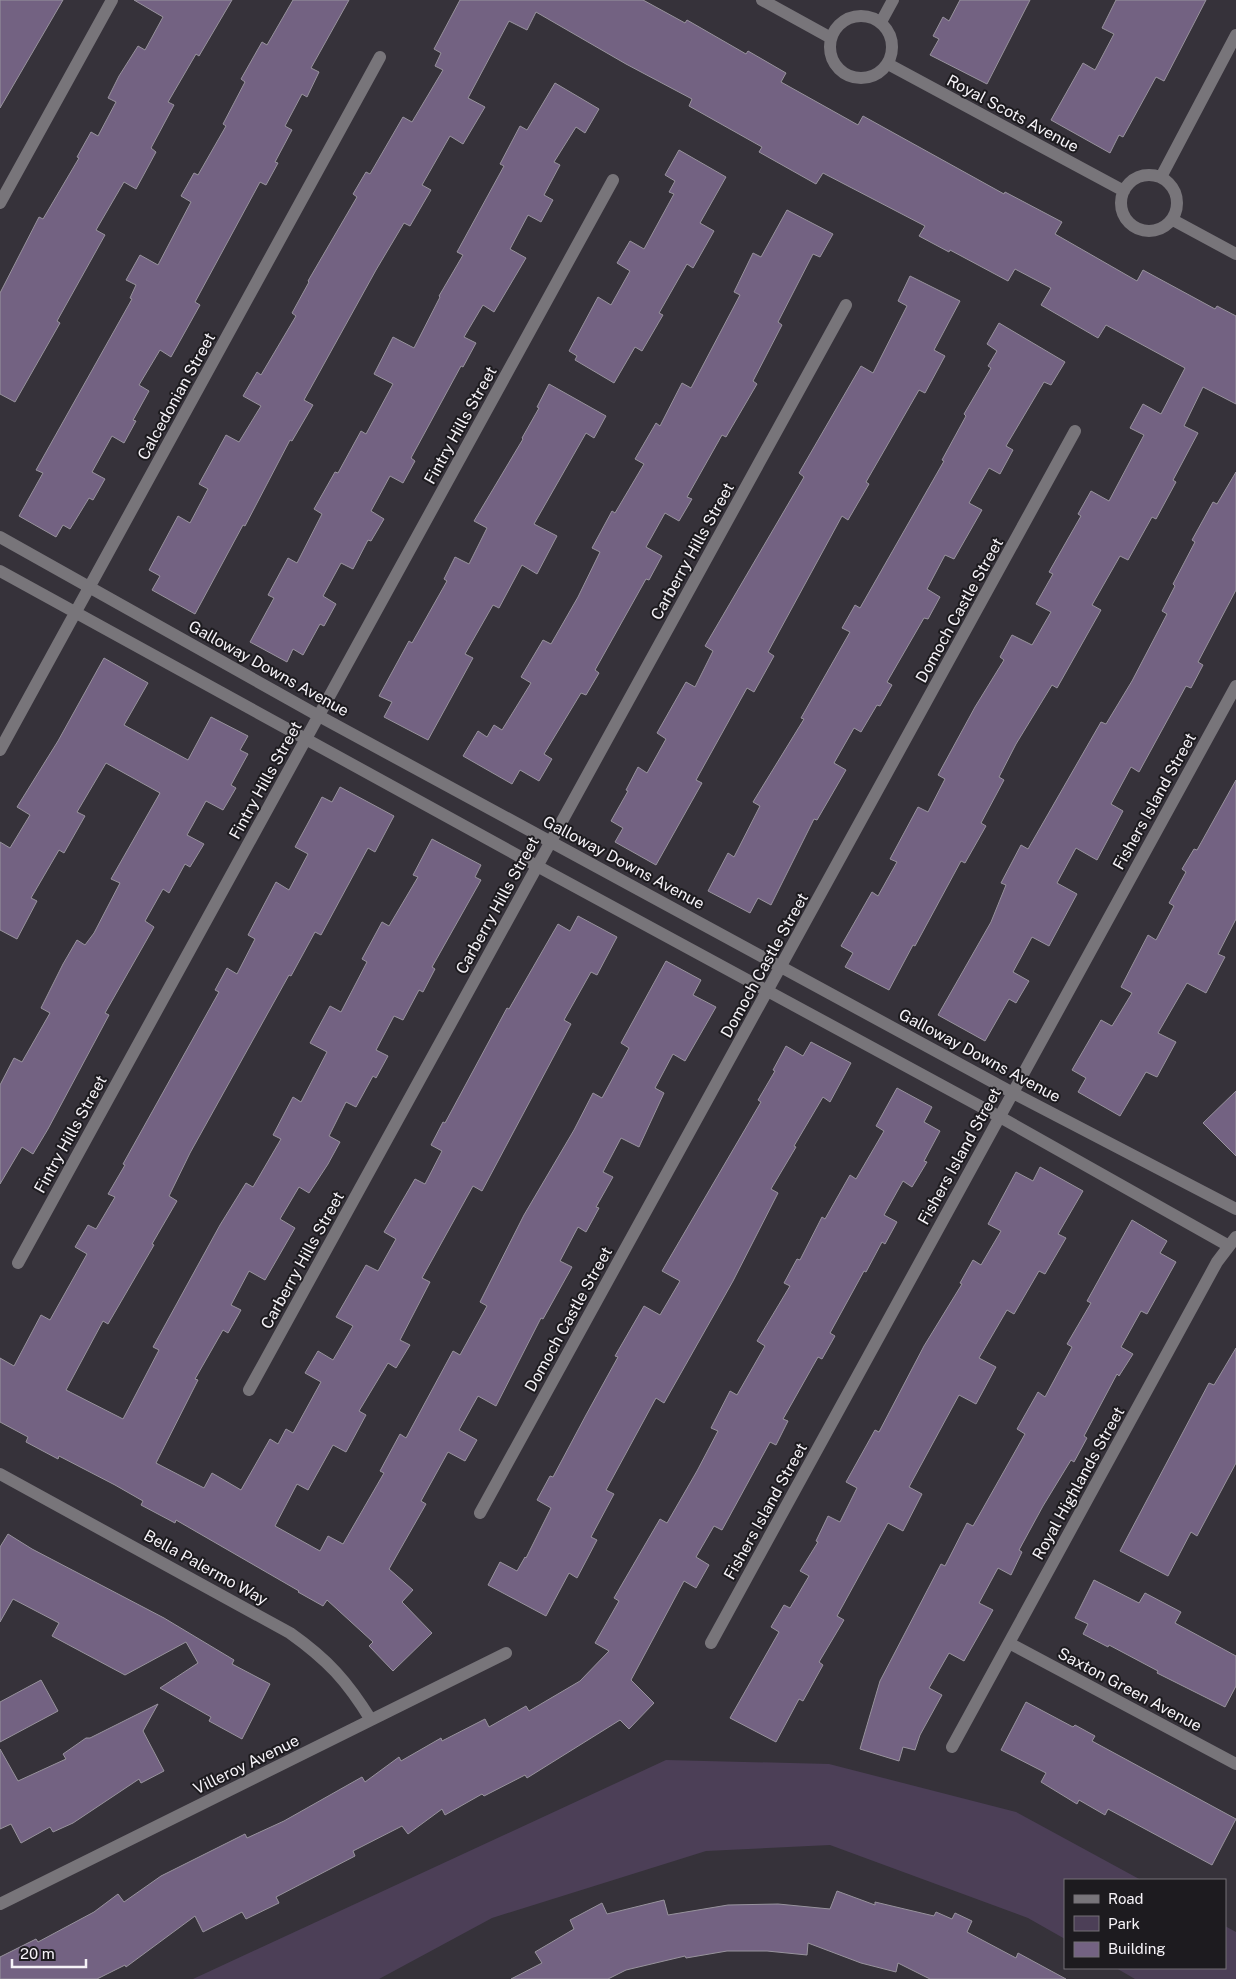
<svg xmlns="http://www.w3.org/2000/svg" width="1236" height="1979" font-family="'Public Sans',sans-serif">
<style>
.green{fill:#4c3f57}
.building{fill:#736282;stroke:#98939d}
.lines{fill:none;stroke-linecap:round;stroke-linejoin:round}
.street{stroke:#78757a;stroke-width:12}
.labels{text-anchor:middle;stroke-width:4;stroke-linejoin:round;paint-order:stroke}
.street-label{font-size:16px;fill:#f6f3f8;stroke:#1d1b1f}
</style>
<rect width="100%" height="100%" fill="#36323a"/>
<path class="green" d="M666,1760L829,1764L1016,1812L1141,1880H1065V1939L1028,1918L830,1845L706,1851L492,1918L379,1979H193Z
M1225,1926L1236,1932V1979H1135L1116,1968H1225Z"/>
<path class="building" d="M0,0H63L0,108Z
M134,0H232L199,56L196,54L168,102L174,105L151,148L156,152L136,189L124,182L96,230L105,235L57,321L60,323L15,402L0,394V293L39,217L43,219L79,158L77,157L91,132L98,136L116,102L108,98L119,76L138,46L145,50L163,17Z
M293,0H349L311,68L319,72L307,97L302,94L285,126L292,130L275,162L278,163L266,185L260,182L195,302L200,305L171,357L160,350L139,385L149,391L133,420L136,421L124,443L112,436L92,472L105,479L93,500L89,498L70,529L63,525L56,537L19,516L43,473L36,470L132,299L130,298L136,285L126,280L140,255L158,265L191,202L181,196L194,173L198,175L226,126L223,124L245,82L241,79L262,42L267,45Z
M460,0H643L685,23L687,20L746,54L748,51L786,73L781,82L858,125L863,116L1004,194L1005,192L1062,222L1055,234L1137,281L1143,270L1215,309L1217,306L1236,316V404L1203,387L1184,426L1198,433L1173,480L1176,482L1156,519L1152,517L1128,560L1120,556L1092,605L1101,610L1057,688L1052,685L1016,744L999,777L1004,780L981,823L986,826L965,863L961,861L915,946L913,945L889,990L845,967L853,953L841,946L872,892L878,896L897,862L890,859L918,807L928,812L945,779L938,775L975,707L1004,660L1000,657L1012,635L1032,645L1051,612L1036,604L1053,574L1049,572L1081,516L1078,514L1091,491L1109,501L1144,435L1130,428L1143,404L1161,414L1185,368L1106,325L1098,338L1041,305L1051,288L1015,269L1008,281L950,250L949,252L919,236L925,226L823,173L816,184L759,152L762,147L689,106L692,99L626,64L536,12L527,30L509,21L468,98L485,107L463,144L450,136L422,185L431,190L410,226L404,223L376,270L304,400L313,405L292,441L290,440L245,526L243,525L195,614L152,590L160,576L149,570L178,516L190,523L208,489L199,484L226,435L239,442L261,406L243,396L257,372L261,375L296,316L292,313L309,282L308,281L357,197L353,194L366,172L370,174L403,117L412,122L443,70L435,66L441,53L434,49Z
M960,0H1030L987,84L930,55L939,39L933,36L943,17L949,21Z
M1116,0H1206L1164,81L1156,77L1123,137L1119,135L1110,153L1051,120L1083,63L1095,70L1114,34L1102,28Z
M555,83L599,109L585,133L576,127L554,162L560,165L544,195L553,200L541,222L528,215L510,249L526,258L494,312L483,305L464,337L476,343L463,367L461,366L411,458L415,461L403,483L390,476L371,511L384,519L371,541L368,540L353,569L341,563L323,596L336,604L324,626L320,624L303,655L293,649L287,662L250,642L274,598L268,595L288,558L297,563L322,514L314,509L335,472L338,473L361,431L366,434L393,384L374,374L393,337L414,348L440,297L439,296L463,255L457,252L504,166L500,164L520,126L527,130Z
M679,150L726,177L700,223L714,231L693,268L687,264L659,313L663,315L642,351L635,347L614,383L575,360L577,356L569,351L598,297L611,305L630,271L617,263L630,241L644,249L674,194L669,192L675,181L665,175Z
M787,210L833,234L820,257L813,254L778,322L782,325L753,381L757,384L726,437L722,435L687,497L692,499L679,521L665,513L646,547L662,556L649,580L646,579L595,670L599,673L586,695L581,693L544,754L552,759L539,781L520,770L512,784L463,756L478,731L487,737L494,725L502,730L531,683L521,677L543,640L551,644L578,597L600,552L592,548L612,511L615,513L644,464L635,459L656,423L660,426L682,383L691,388L740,295L734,292L753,253L761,257Z
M910,276L960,301L934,350L945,356L925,393L919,390L866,482L869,484L848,520L842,516L768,652L774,656L754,692L747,688L696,780L702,783L656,865L615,842L623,828L611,821L628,791L626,790L638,767L647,773L666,739L657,733L686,682L695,687L713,651L705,646L804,477L799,473L861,366L873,373L907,306L898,301Z
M999,323L1065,362L1051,385L1044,382L1006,446L1013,450L1000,474L989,468L969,503L982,510L954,559L945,555L927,589L940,597L928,619L924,618L887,682L892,685L880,706L877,705L861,732L854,728L834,763L846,770L817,820L814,819L771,905L758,898L750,913L708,891L728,853L734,857L760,806L753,802L804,719L801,718L850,632L842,628L855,605L860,608L944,461L942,460L966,416L964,414L991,368L988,366L997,351L987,344Z
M549,384L606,416L594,438L586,433L534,524L557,536L537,574L522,565L499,608L493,605L465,654L473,658L428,740L384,717L392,702L379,696L409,641L412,643L447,581L444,579L455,557L469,564L487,528L474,521L523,439L522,438L539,408L537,407Z
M1236,472V590L1198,662L1203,665L1191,688L1186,686L1139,772L1131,767L1111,804L1123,811L1097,860L1076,848L1057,883L1077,894L1049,946L1032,937L1013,972L1029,981L1016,1003L1009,999L985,1041L938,1015L991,922L1006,885L1001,883L1021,845L1028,849L1101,722L1106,724L1132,681L1167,614L1162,611L1175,586L1173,584L1195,542L1192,540L1213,502L1217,504Z
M104,658L148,683L124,725L188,760L211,717L248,736L240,750L248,754L231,785L236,788L223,810L206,801L187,835L204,844L190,867L185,864L169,893L163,889L145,921L154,927L105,1013L109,1015L48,1129L33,1154L22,1147L0,1184V1085L14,1058L22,1062L50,1013L41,1008L63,964L77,940L85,945L94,933L120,883L111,879L160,793L106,763L77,812L85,816L64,853L59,850L31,898L37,901L17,939L0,930V842L10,848L30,815L17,807L58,741Z
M1236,780V919L1218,954L1225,957L1206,993L1187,983L1158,1033L1176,1042L1157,1077L1146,1072L1120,1116L1078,1092L1086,1078L1072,1070L1101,1020L1112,1026L1132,993L1121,987L1148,935L1156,940L1174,906L1169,903L1186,872L1182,869L1194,849L1197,850Z
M340,787L394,816L375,852L368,848L321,935L315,932L291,976L289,975L190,1153L169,1196L177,1201L152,1244L154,1245L108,1324L103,1321L66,1390L123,1419L159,1350L153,1347L220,1225L246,1183L253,1187L281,1139L273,1135L293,1097L301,1102L327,1052L310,1043L330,1006L341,1012L367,962L362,959L382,922L389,926L418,877L413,875L432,839L481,865L475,877L481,880L432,967L435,969L423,992L419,990L403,1020L394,1016L376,1050L388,1056L376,1078L373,1076L356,1107L346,1102L329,1136L340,1142L328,1164L309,1193L299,1187L280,1219L295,1228L265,1280L249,1271L231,1305L241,1310L228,1333L223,1330L195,1379L198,1380L156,1463L204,1488L212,1473L241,1490L270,1439L278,1444L286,1429L293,1433L321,1382L305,1373L318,1351L333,1360L353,1326L336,1317L366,1265L378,1271L396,1239L384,1232L415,1179L425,1184L442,1151L431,1145L443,1122L445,1123L507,1008L509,1009L558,924L570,931L578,916L617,937L597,975L591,972L564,1020L571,1024L482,1191L473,1186L422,1278L430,1282L400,1340L410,1345L396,1368L388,1363L359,1411L366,1415L346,1452L333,1445L308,1490L297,1484L275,1526L320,1551L328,1536L343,1544L384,1473L380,1471L400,1434L406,1438L453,1351L460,1355L487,1306L480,1302L524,1215L574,1130L593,1093L602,1098L629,1048L621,1043L666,961L701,980L693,995L716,1007L685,1061L673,1054L655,1088L664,1093L639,1147L621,1138L603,1172L613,1177L596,1207L599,1208L586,1232L578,1227L560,1261L572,1267L543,1319L541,1318L496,1406L478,1396L459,1430L477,1440L465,1461L448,1452L421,1501L426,1504L389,1569L413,1590L402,1602L432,1633L393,1671L369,1646L373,1642L327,1600L323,1606L298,1592L299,1591L176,1520L175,1523L141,1505L143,1501L115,1485L59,1456L58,1459L26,1442L28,1437L0,1422V1358L14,1366L41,1315L50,1320L87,1254L75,1247L88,1225L96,1229L115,1197L108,1194L125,1165L123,1164L219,992L215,990L227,968L237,974L255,939L248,935L276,882L289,890L308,854L295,847L307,825L322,797L332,802Z
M811,1042L851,1063L830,1102L823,1097L794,1146L796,1147L771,1189L778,1193L733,1281L664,1403L656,1398L606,1490L614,1494L591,1537L597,1540L577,1578L569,1573L546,1616L488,1585L500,1562L517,1571L525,1557L526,1558L551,1508L537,1500L550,1476L553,1477L586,1415L618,1357L615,1356L644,1306L660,1315L680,1281L662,1271L761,1102L758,1100L775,1071L773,1070L786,1046L803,1056Z
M897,1088L932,1107L924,1122L940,1131L924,1161L927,1162L912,1187L903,1181L884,1215L897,1222L885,1244L882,1242L866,1272L864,1271L830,1333L835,1336L822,1359L818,1357L783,1419L788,1421L776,1445L770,1442L722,1530L714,1526L696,1557L709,1565L696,1588L684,1581L631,1680L654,1703L629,1729L620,1720L527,1778L525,1775L484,1796L482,1794L445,1815L442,1809L408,1834L402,1826L353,1851L355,1856L276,1897L279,1903L246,1919L242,1912L203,1932L195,1916L126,1967L125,1965L97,1979H0V1957L36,1939L38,1942L94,1912L118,1894L124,1902L161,1876L245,1834L247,1838L284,1821L362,1777L365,1782L399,1757L401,1761L441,1738L442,1741L485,1719L489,1727L526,1706L529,1711L580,1681L609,1651L595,1643L619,1601L614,1598L660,1519L667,1523L697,1471L718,1431L711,1428L730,1391L737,1395L765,1346L757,1341L790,1286L784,1283L797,1259L800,1260L822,1217L825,1219L850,1175L856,1179L884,1131L876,1126Z
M1236,1091V1156L1203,1123Z
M1040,1167L1083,1191L1058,1234L1066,1238L1045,1274L1039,1271L1014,1314L1007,1310L979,1358L996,1367L976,1404L959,1395L909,1487L922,1494L903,1531L888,1523L837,1616L844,1620L819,1662L823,1665L803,1701L799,1699L776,1742L730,1718L779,1632L771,1627L784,1605L790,1608L809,1576L800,1571L818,1542L816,1541L828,1516L840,1522L857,1488L846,1482L875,1430L879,1432L924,1346L962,1284L960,1283L973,1260L981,1265L1001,1231L988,1224L1016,1172L1033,1181Z
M1132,1220L1167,1241L1160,1253L1176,1262L1147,1314L1141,1311L1121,1347L1133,1354L1119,1376L1117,1374L1084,1436L1087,1438L1074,1462L1071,1460L1043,1506L1019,1550L1022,1552L1011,1575L998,1568L979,1603L993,1610L964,1661L949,1653L929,1688L942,1695L920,1735L915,1750L903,1747L899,1761L860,1749L880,1681L941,1564L945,1566L967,1523L973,1526L1025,1434L1017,1429L1038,1392L1045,1397L1072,1347L1067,1344L1091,1303L1087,1301Z
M1236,1348V1463L1197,1536L1191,1532L1168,1576L1120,1551L1209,1383L1214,1385Z
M8,1534L32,1549L164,1618L234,1660L232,1664L270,1684L242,1739L209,1721L211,1717L160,1688L198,1663L186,1642L125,1675L52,1636L59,1623L13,1599L0,1622V1547Z
M1094,1580L1139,1603L1145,1593L1181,1612L1175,1623L1236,1656V1686L1225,1707L1157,1673L1158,1671L1109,1645L1108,1647L1083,1634L1088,1624L1075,1618Z
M41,1680L58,1711L0,1742V1702Z
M1026,1702L1073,1727L1075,1725L1095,1736L1092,1741L1236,1819L1212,1865L1108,1809L1105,1815L1079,1800L1077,1804L1041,1782L1046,1773L1001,1750Z
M158,1704L143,1731L164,1771L141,1783L139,1779L73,1823L53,1832L50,1827L21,1843L11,1824L0,1829V1749L18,1781L66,1759L63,1754L86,1738H90Z
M837,1891L875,1905V1902L934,1916L936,1912L952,1919L955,1913L972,1921L967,1932L1016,1958L1018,1953L1066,1979H930L898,1963L896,1972L861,1963L808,1943L807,1955L767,1951H727L686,1958L685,1956L626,1970L608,1979H511L542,1963L535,1952L574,1929L570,1920L602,1903L607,1914L664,1900L668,1915L728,1905L778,1904L830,1909Z"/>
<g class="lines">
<path class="street" d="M762,0L831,38
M830 47a31 31 0 1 1 62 0a31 31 0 1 1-62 0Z
M881,22L893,0
M888,64L1124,191
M1121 203a28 28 0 1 1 56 0a28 28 0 1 1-56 0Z
M1161,177L1236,35
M0,203L112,0
M1173,220L1236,254
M0,537L319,716L1013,1093L1236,1209
M0,571L537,866L1000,1117L1229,1246
M0,750L380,57
M18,1263L613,180
M249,1390L846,305
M0,1474L290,1633C328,1660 347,1681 371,1720
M480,1513L1075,431
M711,1643L1236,686
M1009,1643L1236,1764
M952,1747L1217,1262L1236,1237
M0,1904L506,1653"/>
</g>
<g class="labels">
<g class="street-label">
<text transform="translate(1013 113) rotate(28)" y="6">Royal Scots Avenue</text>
<text transform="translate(176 396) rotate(-61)" y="6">Calcedonian Street</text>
<text transform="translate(460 425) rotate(-61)" y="6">Fintry Hills Street</text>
<text transform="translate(692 551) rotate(-61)" y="6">Carberry Hills Street</text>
<text transform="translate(959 610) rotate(-61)" y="6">Domoch Castle Street</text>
<text transform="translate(269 668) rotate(29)" y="6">Galloway Downs Avenue</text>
<text transform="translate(265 780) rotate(-61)" y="6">Fintry Hills Street</text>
<text transform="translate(1154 801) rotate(-61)" y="6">Fishers Island Street</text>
<text transform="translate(624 862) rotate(28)" y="6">Galloway Downs Avenue</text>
<text transform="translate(497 905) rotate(-61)" y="6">Carberry Hills Street</text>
<text transform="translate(764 965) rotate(-61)" y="6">Domoch Castle Street</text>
<text transform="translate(980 1055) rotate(28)" y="6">Galloway Downs Avenue</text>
<text transform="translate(70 1134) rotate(-61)" y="6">Fintry Hills Street</text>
<text transform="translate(959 1156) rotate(-61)" y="6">Fishers Island Street</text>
<text transform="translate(302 1260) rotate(-61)" y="6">Carberry Hills Street</text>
<text transform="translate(568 1319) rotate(-61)" y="6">Domoch Castle Street</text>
<text transform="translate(1078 1483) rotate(-61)" y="6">Royal Highlands Street</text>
<text transform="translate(765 1511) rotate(-61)" y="6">Fishers Island Street</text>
<text transform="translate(206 1567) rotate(29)" y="6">Bella Palermo Way</text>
<text transform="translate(1130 1689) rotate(28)" y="6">Saxton Green Avenue</text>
<text transform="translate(246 1764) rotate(-26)" y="6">Villeroy Avenue</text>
</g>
</g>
<rect x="1064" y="1879" width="162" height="90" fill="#1d1b1f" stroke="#747176"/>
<rect x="1074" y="1895" width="25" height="8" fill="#78757a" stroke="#747176"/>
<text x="1108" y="1904" font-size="15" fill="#f6f3f8">Road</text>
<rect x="1074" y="1916" width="25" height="15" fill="#4c3f57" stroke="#747176"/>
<text x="1108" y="1929" font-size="15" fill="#f6f3f8">Park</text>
<rect x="1074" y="1942" width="25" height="15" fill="#736282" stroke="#747176"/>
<text x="1108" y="1954" font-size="15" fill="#f6f3f8">Building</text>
<path d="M12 1959v8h74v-8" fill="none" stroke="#f6f3f8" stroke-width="2.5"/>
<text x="20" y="1959" font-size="15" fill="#f6f3f8" stroke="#1d1b1f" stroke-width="4" paint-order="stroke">20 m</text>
</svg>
